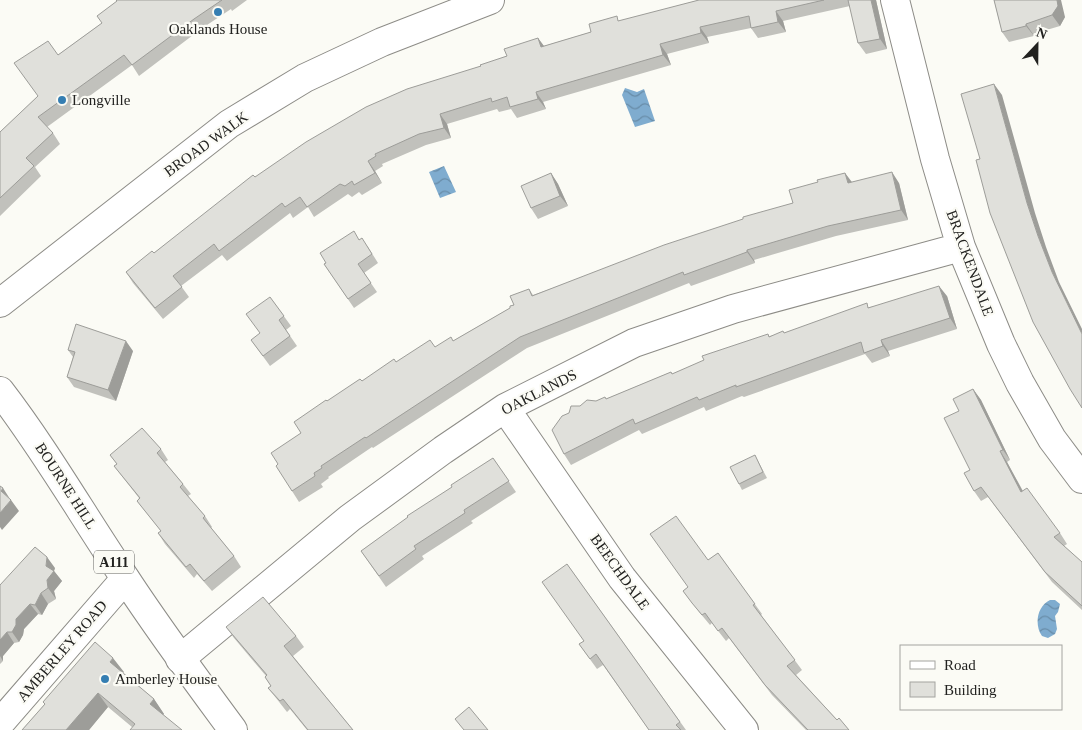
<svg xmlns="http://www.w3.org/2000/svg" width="1082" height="730" font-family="'Times New Roman',serif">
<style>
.water{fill:url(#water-waves)}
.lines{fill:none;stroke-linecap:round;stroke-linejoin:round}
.minor-casing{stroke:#8d8c87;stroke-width:30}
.major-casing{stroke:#8d8c87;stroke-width:30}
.minor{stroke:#fff;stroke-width:28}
.major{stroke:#fff;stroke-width:28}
.wall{fill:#c1c1bc}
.shaded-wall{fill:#9d9d99}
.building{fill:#e0e0db;stroke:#9d9d99}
.poi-dot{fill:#357eb2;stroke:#fbfbf5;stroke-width:2}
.labels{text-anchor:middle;stroke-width:4.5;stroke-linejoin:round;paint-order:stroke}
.shield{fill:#fbfbf5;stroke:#636360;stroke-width:1}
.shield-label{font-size:14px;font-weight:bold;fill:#222220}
.poi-label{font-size:15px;fill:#222220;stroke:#fbfbf5;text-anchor:start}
.street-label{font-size:15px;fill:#222220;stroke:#fbfbf5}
</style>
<defs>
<pattern id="water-waves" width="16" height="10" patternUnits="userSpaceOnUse" patternTransform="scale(1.25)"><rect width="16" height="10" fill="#7faccf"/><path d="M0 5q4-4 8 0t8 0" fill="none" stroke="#688ca8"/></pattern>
</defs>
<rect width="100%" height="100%" fill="#fbfbf5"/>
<path class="water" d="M625,88L637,92L644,89L655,121L635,127L622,95Z
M444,166L456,192L440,198L429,172Z
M1050,600H1055L1060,604L1058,612L1055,616L1057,629L1055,634L1048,638L1042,636C1034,625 1037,606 1050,600Z"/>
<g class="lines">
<defs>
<path id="minor" d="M895,0L935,159L961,247L1001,344L1020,383L1052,439L1082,479
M0,303L229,124L305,78L382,42L490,0
M505,408L622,578L744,730
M180,659L350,518L443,450L505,408L634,343L733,309L961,247
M0,723L125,579"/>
<path id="major" d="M0,391C46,451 83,516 125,578C159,630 196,680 233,730"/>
</defs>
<use href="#minor" class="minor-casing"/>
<use href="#major" class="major-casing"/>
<use href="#minor" class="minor"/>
<use href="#major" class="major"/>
</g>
<path class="wall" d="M116,0H247L232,11L231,9L201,29L139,76L132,65L47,127L53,133L60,144L35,167L41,176L0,216V132L38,96L58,55L102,23L117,1Z
M699,0H876L887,49L866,54L858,43L850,6L783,21L786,32L758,38L751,28L707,37L709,43L667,54L671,65L543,102L546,109L517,118L511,109L499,112L497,109L447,124L451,138L426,145L382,164L383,166L375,171L382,183L362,195L359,192L352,197L348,194L314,217L308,207L293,218L290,213L227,261L222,255L181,286L189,297L163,319L133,283L126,272L154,253L255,177L481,66L507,56L538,38L544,46L591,32L620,21Z
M994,0L1065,17L1060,26L1033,34L1034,36L1009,42L1002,32Z
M551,173L558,184L568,206L538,219L531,208Z
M845,173L852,182L899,183L908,220L836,236L754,260L755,263L691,286L689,283L527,348L373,448L372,447L328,477L329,478L321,484L323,487L299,502L292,491L278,464L301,433L327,401L362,381L396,362L453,341L510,308L529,289L533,295L793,203L818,182Z
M360,239L368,247L378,263L364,273L377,292L354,308L324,264Z
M947,296L957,329L888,351L890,356L872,363L865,354L744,397L742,396L706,411L704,407L642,434L639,430L571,465L564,454L569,413L580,406L596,401L606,399L671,372L672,374L770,336L785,333L870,307Z
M270,297L291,326L286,330L297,346L270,366L251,340L260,334Z
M68,350L133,351L116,401L74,387L67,377L73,357Z
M973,389L981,400L1010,460L1007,462L1023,491L1060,533L1067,544L1064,546L1082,562V610L1052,582L988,497L981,501L974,491L970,470Z
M161,449L168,460L165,462L183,484L191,494L188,496L205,516L212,527L211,528L234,556L241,567L212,591L197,574L194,578L165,544L158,533L161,531L137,501L139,498L114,466L117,464L110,455Z
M755,455L758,461L767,478L742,490L739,484Z
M493,458L516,492L471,521L473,523L422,556L424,559L386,587L361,551Z
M718,553L762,614L761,615L802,670L796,675L837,720L849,730H806L772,695L729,638L726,641L712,623L710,625L700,613L683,591L688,587L708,560Z
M567,564L686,730H649L603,665L597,669L579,644L584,641Z
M55,568L54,571L62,581L54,591L56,599L48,604L42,615L38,614L24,629L23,635L19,642L14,643L3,656V661L0,664V585Z
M226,627L296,636L304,647L293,656L353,730H307L290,709L287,712L276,698L268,688L271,686L265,677L266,676L234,638Z
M124,672L123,673L154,699L164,714L163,715L132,727L108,707L89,730H22L45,704L43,702Z"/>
<path class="shaded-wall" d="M871,0H876L887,49L880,39Z
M1057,0H1061L1065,17L1060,26L1052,15Z
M776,11L783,21L786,32L778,22Z
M1026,24L1033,34L1034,36L1026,26Z
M700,27L707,37L709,43L701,33Z
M538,38L546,49L541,47Z
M660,44L667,54L671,65L663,55Z
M994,84L1002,95L1035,213L1046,247L1059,282L1082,329V334L1052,272L1038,236L1027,203Z
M536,92L543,102L546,109L538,99Z
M440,114L447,124L451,138L444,128Z
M368,161L375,171L382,183L375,173Z
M892,172L899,183L908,220L901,210Z
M551,173L558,184L568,206L560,196Z
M845,173L853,184L848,183Z
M747,250L754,260L755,263L747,252Z
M939,286L947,296L957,329L950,318Z
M881,340L888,351L890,356L883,346Z
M126,341L133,351L116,401L108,390Z
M973,389L981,400L1010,460L1003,450Z
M1000,451L1007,462L1029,503L1021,492Z
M3,488L10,499L1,491Z
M11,500L19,511L2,530L0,527V513Z
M47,557L55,568L54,571L62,581L54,591L56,599L48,588L47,580L46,566Z
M41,593L48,604L42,615L35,605Z
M30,604L38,614L24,629L23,635L19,642L12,632L16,619Z
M7,632L14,643L3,656V661L0,656V640Z
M113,658L124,672L120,676L110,662Z
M98,693L108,707L89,730H66Z
M154,699L164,714L160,718L150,704Z"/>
<path class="building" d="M116,0H222L194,19L132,65L124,55L38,117L53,133L26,158L34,166L0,198V132L38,96L14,63L48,41L58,55L102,23L97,16L117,1Z
M699,0H824L776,11L778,22L751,28L749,16L700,27L701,33L660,44L663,55L536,92L538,99L510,107L507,97L492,102L491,98L440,114L444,128L419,134L375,154L376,156L368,161L375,173L354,185L352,181L345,186L340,184L307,207L300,197L285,207L282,203L219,251L214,244L173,276L182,287L155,308L126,272L152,251L154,253L253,175L255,177L306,142L366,107L407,89L481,66L480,65L507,56L504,49L538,38L541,47L591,32L589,24L617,16L618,21Z
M848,0H871L880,39L858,43Z
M994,0H1057L1058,6L1052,15L1026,24V26L1002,32Z
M994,84L1027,203L1038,236L1052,272L1082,334V408L1070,389L1033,322L990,213L976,160L980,159L961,94Z
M892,172L901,210L828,226L747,250V252L684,275L683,272L520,337L366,438L365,437L321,466L322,468L314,473L315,476L292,491L276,466L278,464L271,453L301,433L294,422L326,400L327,401L360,379L362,381L394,359L396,362L430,340L435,347L451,337L453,341L510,308V306L514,305L510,296L529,289L532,296L664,245L743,219V217L793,203L789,190L818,182L817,180L845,173L848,183Z
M551,173L560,196L531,208L521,186Z
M354,231L359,240L362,238L372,254L358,264L371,283L348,299L324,264L326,263L320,253Z
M939,286L950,318L881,340L883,346L864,353L861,342L736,387V385L699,400L697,397L635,424L633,419L564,454L552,430L562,416L569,413L571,406H580L587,400L596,401L605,397L606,399L671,372L672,374L704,360L702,356L768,334L769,337L783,331L784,333L867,303L868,308Z
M270,297L284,316L279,320L290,336L263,356L251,340L260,333L246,314Z
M76,324L126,341L108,390L67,377L75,352L68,350Z
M973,389L1003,450L1000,451L1021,492L1027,488L1060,533L1054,537L1082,562V606L1045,572L981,487L974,491L964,473L970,470L944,418L959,411L953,399Z
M142,428L161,449L157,453L183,484L180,487L205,516L203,518L234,556L204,581L190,564L186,567L158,533L161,531L137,501L140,498L114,466L117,464L110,455Z
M755,455L763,472L739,484L730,467Z
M493,458L509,481L464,510L465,513L414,546L416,549L379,576L361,551L408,517L407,516L452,487L451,485Z
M0,486L3,488L1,491L11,500L0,513Z
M676,516L708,560L718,553L755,604L753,605L795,660L787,666L837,720L839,718L849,730H808L765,685L722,628L718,631L705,613L702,615L692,603L683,591L688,587L650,534Z
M35,547L47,557L46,566L54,571L47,580L48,588L41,593L35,605L30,604L16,619V625L12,632H7L0,640V585Z
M567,564L680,722L676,725L681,730H649L596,654L590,659L579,644L584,641L542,582Z
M263,597L296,636L284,646L353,730H308L283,699L280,701L268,688L271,686L265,677L267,675L226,627Z
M95,642L113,658L110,662L154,699L150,704L182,730H130L135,724L98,693L66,730H22L45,704L43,702Z
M469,707L488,730H464L455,719Z"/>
<g class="poi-dot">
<circle cx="218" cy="12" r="5"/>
<circle cx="62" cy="100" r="5"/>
<circle cx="105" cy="679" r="5"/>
</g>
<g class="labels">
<rect class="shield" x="94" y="550.5" width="40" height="23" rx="4"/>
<g class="shield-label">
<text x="114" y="567">A111</text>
</g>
<g class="poi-label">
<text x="218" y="34" text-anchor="middle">Oaklands House</text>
<text x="72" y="105">Longville</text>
<text x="115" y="684">Amberley House</text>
</g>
<g class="street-label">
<text transform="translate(206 144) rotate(-36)" y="5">BROAD WALK</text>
<text transform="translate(970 263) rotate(70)" y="5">BRACKENDALE</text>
<text transform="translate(539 392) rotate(-27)" y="5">OAKLANDS</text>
<text transform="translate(66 486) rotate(57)" y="5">BOURNE HILL</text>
<text transform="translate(620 572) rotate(54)" y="5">BEECHDALE</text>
<text transform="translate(62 651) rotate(-49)" y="5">AMBERLEY ROAD</text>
</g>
</g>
<rect x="900" y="645" width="162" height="65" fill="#fbfbf5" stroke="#a4a4a0"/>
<rect x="910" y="661" width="25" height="8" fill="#ffffff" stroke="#a4a4a0"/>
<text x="944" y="670" font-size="15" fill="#222220">Road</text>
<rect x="910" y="682" width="25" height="15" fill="#e0e0db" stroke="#a4a4a0"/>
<text x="944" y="695" font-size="15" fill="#222220">Building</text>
<g transform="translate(1037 45) rotate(22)" stroke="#fbfbf5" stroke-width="4" paint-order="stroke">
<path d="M0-4L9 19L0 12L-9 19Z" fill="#222220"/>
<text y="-8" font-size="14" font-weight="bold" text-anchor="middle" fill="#222220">N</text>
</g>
</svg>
